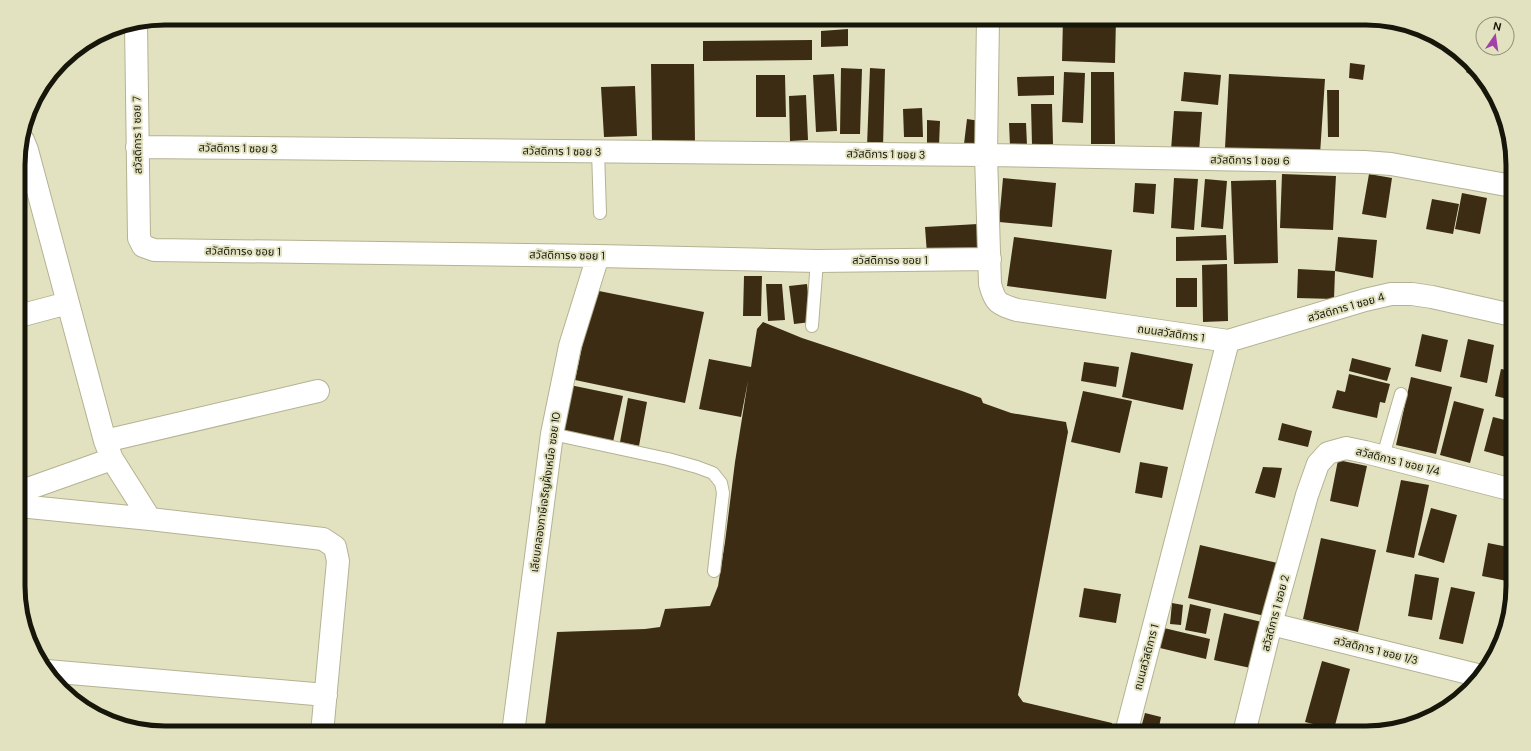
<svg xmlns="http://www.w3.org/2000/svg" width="1531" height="751" font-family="'DM Sans','Noto Sans Thai',sans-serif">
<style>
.building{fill:#3c2c14}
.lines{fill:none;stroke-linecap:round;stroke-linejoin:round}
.service-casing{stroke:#b4b292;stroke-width:14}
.minor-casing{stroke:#b4b292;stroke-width:24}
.service{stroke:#fff;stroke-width:12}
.minor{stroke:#fff;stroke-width:22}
.labels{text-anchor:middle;stroke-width:4;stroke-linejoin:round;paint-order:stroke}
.street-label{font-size:11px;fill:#16160a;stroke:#e3e2c0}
.rim{fill:none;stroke:#16160a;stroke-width:5}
</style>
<rect width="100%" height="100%" fill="#e3e2c0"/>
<path class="building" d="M841,18H866V23H841Z
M1063,18H1116L1115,63L1062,61Z
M848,29V46L821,47V31Z
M812,40V60L703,61V41Z
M1350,63L1365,65L1363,80L1349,78Z
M651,64H694L695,143L652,144Z
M1471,64L1488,83L1489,86L1466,72Z
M841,68L862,69L860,134H840Z
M870,68L885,69L883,147L867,146Z
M1064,72L1085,73L1083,123L1062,122Z
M1091,72H1114L1115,144H1091Z
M1184,72L1221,75L1218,105L1181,101Z
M834,74L837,131L816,132L813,75Z
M1229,74L1325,79L1320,154L1225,148Z
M756,75H785L786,117H756Z
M1054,76V95L1018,96L1017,77Z
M635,86L637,136L604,137L601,87Z
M1327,90H1339V137H1328Z
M806,95L808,140L790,141L789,96Z
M1031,104H1052L1053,144L1032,145Z
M922,108L923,137H904L903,109Z
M1174,111L1202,112L1199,152L1171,150Z
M967,119L980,121L976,146L964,144Z
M927,120L940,121L939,146H927Z
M1009,123H1026L1027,145L1010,146Z
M1282,174L1336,176L1333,230L1280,228Z
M1369,174L1392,178L1386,218L1362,214Z
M1003,178L1056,183L1052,227L999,222Z
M1174,178L1198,179L1194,230L1171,228Z
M1205,179L1227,181L1223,229L1201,227Z
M1276,180L1278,263L1234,264L1231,181Z
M1135,183L1156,184L1154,214L1133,212Z
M1462,193L1487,198L1480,234L1455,229Z
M1432,199L1459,204L1453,234L1426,229Z
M978,224L979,251L927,254L925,227Z
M1226,235L1227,260L1176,261V237Z
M1014,237L1112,250L1106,299L1007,286Z
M1338,237L1377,240L1373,278L1335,271Z
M1227,264L1228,321L1203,322L1202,265Z
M1298,269L1335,271L1334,299L1297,298Z
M744,276H762L761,316H743Z
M1176,278H1197V307H1176Z
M766,284H782L785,320L768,321Z
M807,284L811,322L794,324L789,286Z
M594,290L704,312L685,403L575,380Z
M763,322L802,338L962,391L981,398L983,403L1011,413L1066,422L1068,432L1018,695L1023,702L1112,723L1111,733H544L557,632L645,629L660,627L665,609L710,606L718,586L725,542L735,462L748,381L741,417L699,409L709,359L751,367L757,329Z
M1422,334L1448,340L1441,372L1415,366Z
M1468,339L1494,345L1487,383L1460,377Z
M1131,352L1193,364L1183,410L1122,397Z
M1352,358L1391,368L1387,381L1349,371Z
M1084,362L1119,367L1116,387L1081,381Z
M1501,369L1512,371V400L1495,396Z
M1349,374L1390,384L1385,403L1380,402L1377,418L1332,408L1337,390L1345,392Z
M1411,377L1452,387L1436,454L1396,445Z
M570,385L623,396L613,442L560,431Z
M1083,391L1132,401L1120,453L1071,442Z
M628,398L647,402L639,446L620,442Z
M1454,401L1484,409L1470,463L1440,455Z
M1493,417L1513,422V459L1484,451Z
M1282,423L1312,431L1308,447L1278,440Z
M1338,460L1367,466L1358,507L1330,501Z
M1140,462L1168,467L1162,498L1135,493Z
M1263,467L1282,468L1275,498L1255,493Z
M1401,480L1429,485L1414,558L1386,552Z
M1431,508L1457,515L1444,563L1418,555Z
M1321,538L1376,550L1358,632L1303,619Z
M1488,543L1513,548L1512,582L1482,576Z
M1200,545L1282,564L1269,617L1188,598Z
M1415,574L1439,578L1432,620L1408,616Z
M1451,587L1475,592L1463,644L1439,639Z
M1084,588L1121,594L1116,623L1079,617Z
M1172,603L1183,605L1181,625L1170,624Z
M1190,604L1211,609L1206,634L1185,630Z
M1224,613L1266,623L1255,669L1214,660Z
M1164,628L1210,639L1206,659L1160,648Z
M1322,661L1350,669L1334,729L1305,722Z
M1145,713L1161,717L1158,732L1141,728Z"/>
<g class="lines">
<defs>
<path id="service" d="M598,151L600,213
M812,326L817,261
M552,434L668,459L697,467L713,473L721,483L723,493L714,571
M1383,456L1401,394"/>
<path id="minor" d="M988,18L986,155L990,284C995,303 998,304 1017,310L1228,341L1365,300L1391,294H1412L1432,297L1512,315
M136,24L139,238L143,246L154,250L598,256L817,261L990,259
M23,140L27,150L105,441L112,459L150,519
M137,147L986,155L1364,162L1391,164L1512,186
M19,316L68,303
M105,441L318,391
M19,492L112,459
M19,506L150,519L323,539L335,547L338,561L322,733
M1271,624L1481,676
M47,671L326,695
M513,733L552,434L570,346L598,256
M1126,733L1228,341
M1244,733L1271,624L1307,495L1318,464L1328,453L1346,448L1365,452L1513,490"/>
</defs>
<use href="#service" class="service-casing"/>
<use href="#minor" class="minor-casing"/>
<use href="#service" class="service"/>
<use href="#minor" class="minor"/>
</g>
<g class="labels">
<g class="street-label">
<text transform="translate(137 135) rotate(-91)" y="4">สวัสดิการ 1 ซอย 7</text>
<text transform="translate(238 148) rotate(1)" y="4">สวัสดิการ 1 ซอย 3</text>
<text transform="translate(562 151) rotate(1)" y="4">สวัสดิการ 1 ซอย 3</text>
<text transform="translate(886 154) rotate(1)" y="4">สวัสดิการ 1 ซอย 3</text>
<text transform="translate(1250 160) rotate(1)" y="4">สวัสดิการ 1 ซอย 6</text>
<text transform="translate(243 251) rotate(1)" y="4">สวัสดิการ๑ ซอย 1</text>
<text transform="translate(567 255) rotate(1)" y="4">สวัสดิการ๑ ซอย 1</text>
<text x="890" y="264">สวัสดิการ๑ ซอย 1</text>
<text transform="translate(1346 307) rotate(-16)" y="4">สวัสดิการ 1 ซอย 4</text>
<text transform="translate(1171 333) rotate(8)" y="4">ถนนสวัสดิการ 1</text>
<text transform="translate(1398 461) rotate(14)" y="4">สวัสดิการ 1 ซอย 1/4</text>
<text transform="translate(545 492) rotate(-82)" y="4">เลียบคลองภาษีเจริญฝั่งเหนือ ซอย 10</text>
<text transform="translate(1275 613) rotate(-75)" y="4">สวัสดิการ 1 ซอย 2</text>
<text transform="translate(1376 650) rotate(14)" y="4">สวัสดิการ 1 ซอย 1/3</text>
<text transform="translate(1146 657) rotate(-75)" y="4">ถนนสวัสดิการ 1</text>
</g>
</g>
<path d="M0 0H1531V751H0ZM165 25H1366A140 140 0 0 1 1506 165V586A140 140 0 0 1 1366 726H165A140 140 0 0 1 25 586V165A140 140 0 0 1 165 25Z" fill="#e3e2c0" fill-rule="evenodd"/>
<path class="rim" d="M165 25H1366A140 140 0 0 1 1506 165V586A140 140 0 0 1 1366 726H165A140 140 0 0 1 25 586V165A140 140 0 0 1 165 25Z"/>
<g transform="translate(1495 36) rotate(13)"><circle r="19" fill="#e3e2c0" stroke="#919077"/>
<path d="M0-3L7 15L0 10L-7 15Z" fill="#a142ab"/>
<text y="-6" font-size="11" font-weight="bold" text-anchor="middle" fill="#16160a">N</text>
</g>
</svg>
